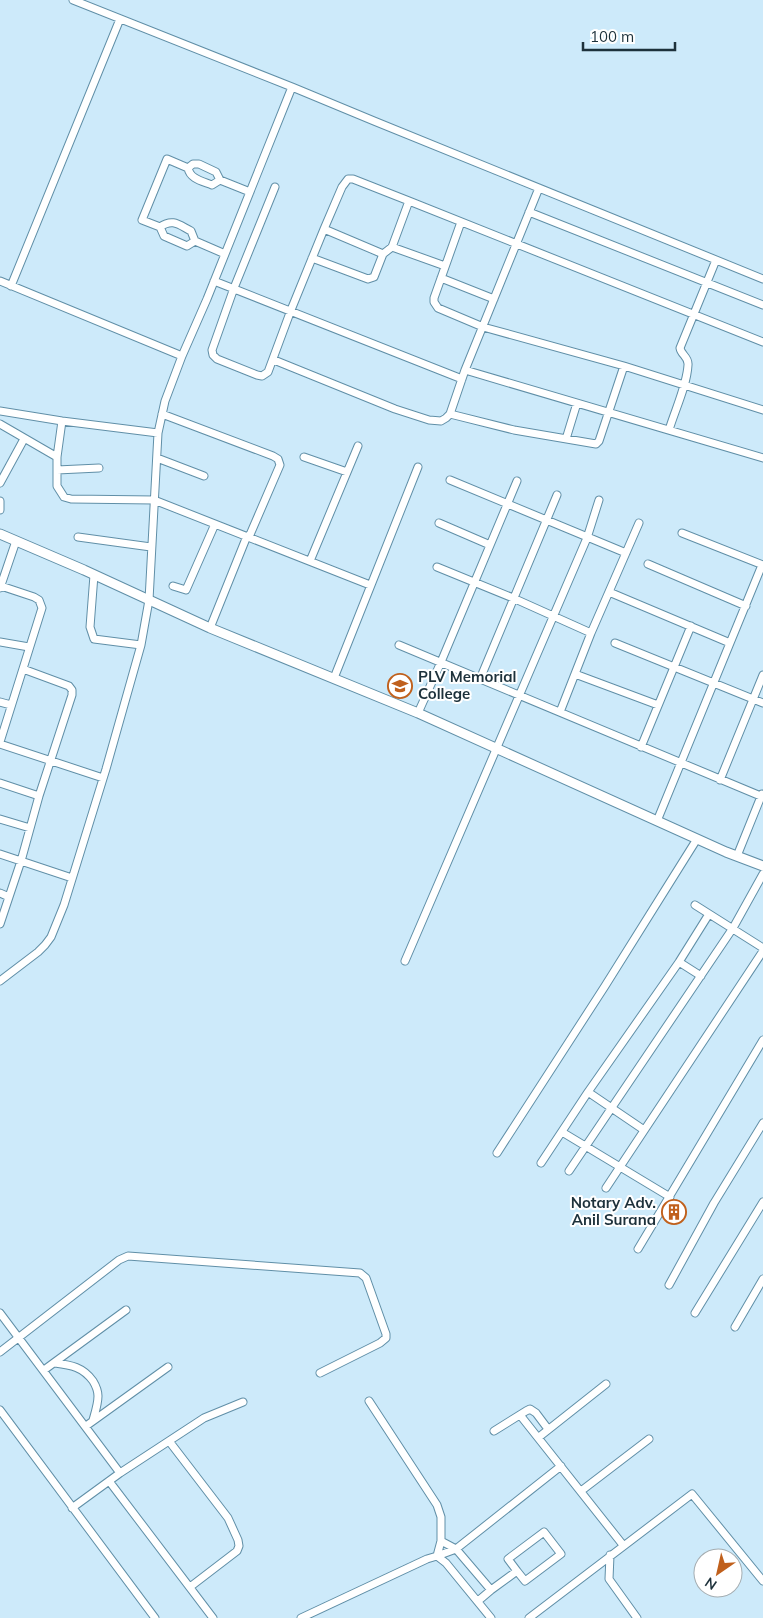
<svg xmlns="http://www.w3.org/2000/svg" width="763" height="1618" font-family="Mulish,sans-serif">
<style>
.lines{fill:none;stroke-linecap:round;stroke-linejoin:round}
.minor-casing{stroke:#608fa7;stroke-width:9}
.major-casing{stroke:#608fa7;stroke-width:11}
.minor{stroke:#fff;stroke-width:7}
.major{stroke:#fff;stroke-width:9}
.labels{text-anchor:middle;stroke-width:4;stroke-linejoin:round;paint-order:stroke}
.poi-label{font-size:15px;font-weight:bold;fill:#1d313b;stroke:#fff;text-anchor:start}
</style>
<rect width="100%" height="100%" fill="#cdeafa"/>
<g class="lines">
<defs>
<path id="minor" d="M73,0L292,87
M188,168C190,179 202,181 212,185L220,180
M275,187L234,288L212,350L213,355L217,359L257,375L262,376L268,372L291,310L324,229L342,187L348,179H353L409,201L763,342
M529,212L763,305
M461,222L434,298V302L438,308L483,327L624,366L763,410
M160,227C173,218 179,225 191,231L195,241
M324,229L383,254
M392,247L445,266
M225,254L195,241L187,246L164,236L160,227L142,220L167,159L188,168L193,164H199L216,172L220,180L250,192
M312,258L368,279L374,277L383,254L392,247L409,201
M441,278L494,299
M0,281L182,356
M214,281L462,379
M11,286L120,19
M274,360L395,409L429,420L441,421L446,418L450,414L465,370L539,188
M465,370L763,458
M0,411L62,421L158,433
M162,414L273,456L278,459L280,465L249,537
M450,414L514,430L596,444L599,441L624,366
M62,421L57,457V486L64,497L71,499L154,500L370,585
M0,424L57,457
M669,430C675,410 687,385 688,365C689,357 681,355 680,348L716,260
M566,439L577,403
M304,457L347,472
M157,458L204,476
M57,470L99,468
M450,480L626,553
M0,483L24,439
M0,501V510
M439,523L490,545
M682,533L763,565
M78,537L151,547
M310,561L358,446
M648,564L746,606
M437,567L513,598L591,633
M94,575L90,627L94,639L141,645
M173,586L186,590L215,524
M0,588L16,541
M609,592L730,643
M210,628L247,536
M0,642L29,647
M615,643L763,703
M399,645L763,797
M575,674L658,705
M334,678L418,467
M480,679L557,495
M0,702L11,705
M560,712L591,633L639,523
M418,713L441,662L517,481
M0,742L42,608L39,600L34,597L1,586
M0,744L103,778
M641,747L691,626
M720,780L763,675
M0,783L39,796
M0,819L30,828
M657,821L762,565
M0,854L72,878
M737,856L762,794
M0,893L9,897
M695,905L763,948
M0,924L21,861L39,796L72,695V690L69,686L23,669
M405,961L587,538L599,500
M679,962L701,976
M0,981L38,952L45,945L51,937L64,905L106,769L141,645L149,600L158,433L165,401L182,356L207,299L292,87L374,121L763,279
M588,1092L644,1130
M562,1132L670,1197
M497,1153L605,986L697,839
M541,1163L588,1092L679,962L709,914
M569,1171L733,928L763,874
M606,1188L763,951
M638,1249L763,1040
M669,1285L714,1203L763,1123
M0,1313L120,1473
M695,1313L763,1202
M735,1327L763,1279
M0,1352L119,1260L128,1256L360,1273L366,1278L386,1334V1338L380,1343L320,1373
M55,1363C71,1365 83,1367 93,1381C96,1386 98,1391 98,1396C98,1404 95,1413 93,1420
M44,1370L126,1310
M369,1401L437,1505L441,1517V1541
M0,1410L155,1618
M520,1415L623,1545
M86,1426L168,1367
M494,1431L526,1411L530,1409L536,1413L548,1429
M539,1437L606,1384
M169,1441L228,1518L238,1540L239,1546L237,1551L190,1587
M109,1481L213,1618
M581,1491L649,1439
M72,1508L120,1473L204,1418L243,1402
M610,1555L609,1579L637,1618
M437,1556L441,1541L456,1549L491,1590L517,1571L525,1581L561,1554L544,1532L508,1559L517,1571
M437,1556L456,1549L561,1466
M478,1601L491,1590
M301,1618L427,1559L437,1556L446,1563L491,1618
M529,1618L692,1494L763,1581"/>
<path id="major" d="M0,534L84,570L210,628L418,713L726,852L763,866"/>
</defs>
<use href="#minor" class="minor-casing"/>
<use href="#major" class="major-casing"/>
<use href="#minor" class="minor"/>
<use href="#major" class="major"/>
</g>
<defs>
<symbol id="university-ring" viewBox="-11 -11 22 22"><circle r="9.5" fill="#fff" stroke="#c0601c" stroke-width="1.5"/><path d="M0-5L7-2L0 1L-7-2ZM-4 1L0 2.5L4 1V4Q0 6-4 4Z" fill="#c0601c"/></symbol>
<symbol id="building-ring" viewBox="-11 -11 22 22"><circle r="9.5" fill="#fff" stroke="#c0601c" stroke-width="1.5"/><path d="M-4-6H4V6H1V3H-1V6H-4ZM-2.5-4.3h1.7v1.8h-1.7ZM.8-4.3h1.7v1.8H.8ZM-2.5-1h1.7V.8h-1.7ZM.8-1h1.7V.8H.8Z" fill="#c0601c"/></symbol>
</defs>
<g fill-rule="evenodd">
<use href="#university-ring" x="386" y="672" width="28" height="28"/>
<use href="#building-ring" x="660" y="1198" width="28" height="28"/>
</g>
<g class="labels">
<g class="poi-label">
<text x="418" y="682">PLV Memorial<tspan x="418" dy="17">College</tspan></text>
<text x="656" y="1208" text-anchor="end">Notary Adv.<tspan x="656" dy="17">Anil Surana</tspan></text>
</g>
</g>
<g transform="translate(718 1573) rotate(214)"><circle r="24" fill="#ffffff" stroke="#a5adb1"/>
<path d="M0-4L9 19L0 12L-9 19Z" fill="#c0601c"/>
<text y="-8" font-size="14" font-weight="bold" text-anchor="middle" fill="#1d313b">N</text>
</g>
<path d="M583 42v8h92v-8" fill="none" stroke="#1d313b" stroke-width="2.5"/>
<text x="590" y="42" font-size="15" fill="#1d313b" stroke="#ffffff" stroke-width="4" paint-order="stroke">100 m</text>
</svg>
